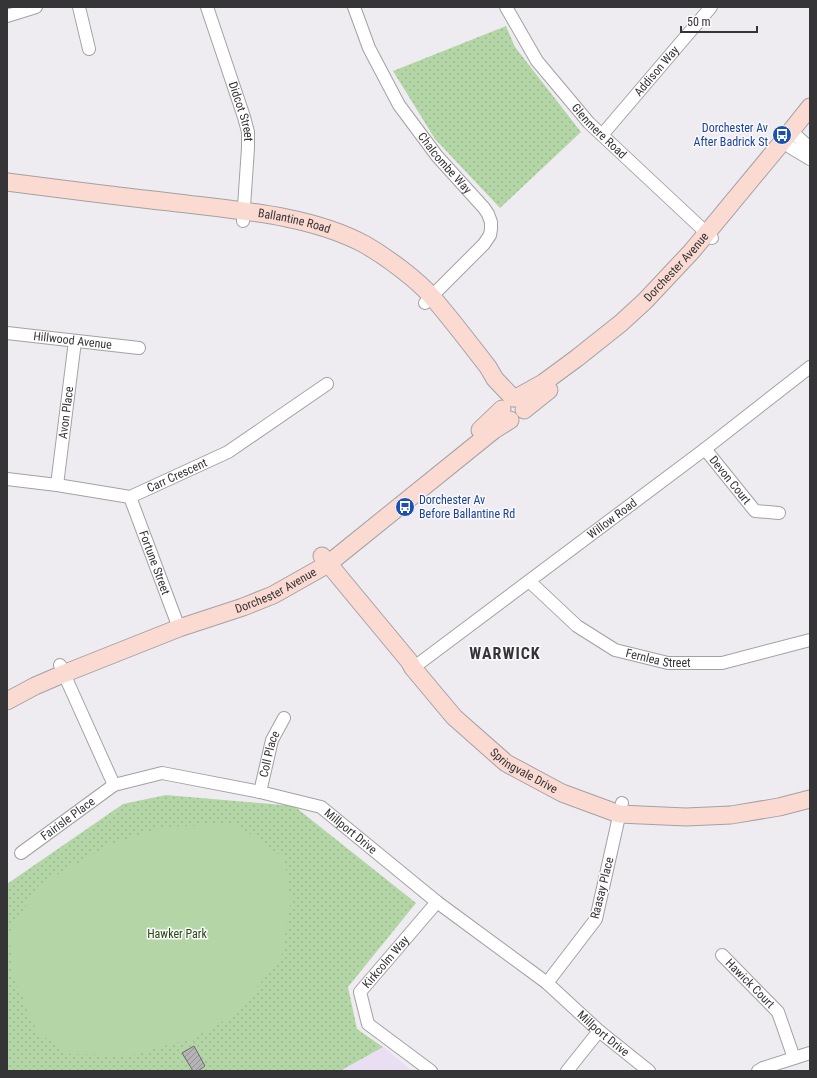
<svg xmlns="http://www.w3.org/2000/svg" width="817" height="1078" font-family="'Roboto Condensed',sans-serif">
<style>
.education{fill:#e9def2}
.park{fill:url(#park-dots)}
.pitch{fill:#b4d6a7}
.building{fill:url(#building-hatch);stroke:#6b696c}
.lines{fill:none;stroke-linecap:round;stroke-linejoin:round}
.street-casing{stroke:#a4a1a5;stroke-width:14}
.secondary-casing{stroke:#a4a1a5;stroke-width:19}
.street{stroke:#fff;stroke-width:12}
.secondary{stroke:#fbdad2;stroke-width:17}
.labels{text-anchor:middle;stroke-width:3;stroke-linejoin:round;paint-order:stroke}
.street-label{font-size:12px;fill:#353436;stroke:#fcf9fd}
.transit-label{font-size:12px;fill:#164399;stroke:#fcf9fd;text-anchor:end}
.park-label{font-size:12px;fill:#254a12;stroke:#fcf9fd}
.district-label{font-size:16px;font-weight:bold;letter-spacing:1px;fill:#353436;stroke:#fcf9fd}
</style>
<defs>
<pattern id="park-dots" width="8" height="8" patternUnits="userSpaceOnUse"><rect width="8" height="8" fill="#b4d6a7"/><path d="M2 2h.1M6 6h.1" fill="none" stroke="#9bb890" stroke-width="1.8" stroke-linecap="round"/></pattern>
<pattern id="building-hatch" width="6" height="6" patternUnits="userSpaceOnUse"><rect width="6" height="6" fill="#b5b3b6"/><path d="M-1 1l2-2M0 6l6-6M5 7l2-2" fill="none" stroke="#949295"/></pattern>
</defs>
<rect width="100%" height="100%" fill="#eeecf0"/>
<path class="education" d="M383,1047L412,1071H340Z"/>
<path class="park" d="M506,26L515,47L581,132L500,208L435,139L393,71Z
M166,795L294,806L416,903L348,987L357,1029L383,1047L340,1071H8L7,884L123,804Z"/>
<path class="pitch" d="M236,824L284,858L291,900L282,954L239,1012L196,1037L132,1055L70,1054L37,1032L13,975L9,933L39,885L109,845L166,827Z"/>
<path class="building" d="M194,1046L205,1066L198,1071H193L182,1053Z"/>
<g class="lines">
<defs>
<g id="street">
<path d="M79,7L89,49"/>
<path id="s1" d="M207,7L244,117L248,132V148L243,221"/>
<path id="s2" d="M354,7L369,48L399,105L437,156L484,208L488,214L491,222V229L490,235L484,244L425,303"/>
<path id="s3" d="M506,7L537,61L589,123L712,238"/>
<path d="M7,16L36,7"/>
<path d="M791,131L810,148"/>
<path id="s4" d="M602,135L711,7"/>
<path d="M783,141L790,147L810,159"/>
<path id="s5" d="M7,333L139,348"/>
<path id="s6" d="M705,449L755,511L779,513"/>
<path id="s7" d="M7,479L57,485L130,497L228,452L327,384"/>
<path id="s8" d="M57,485L75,341"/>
<path id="s9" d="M130,497L179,628"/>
<path id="s10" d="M529,581L577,626L615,650L668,663H722L810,640"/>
<path id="s11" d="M60,665L114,785L162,773L260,792L321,807L437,902L547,983L599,1031L649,1071"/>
<path id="s12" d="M413,668L705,449L810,367"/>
<path id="s13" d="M260,792L272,740L284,718"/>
<path id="s14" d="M21,853L114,785"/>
<path id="s15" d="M722,955L778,1012L794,1058"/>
<path d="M547,983L596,919L622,803"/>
<path id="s16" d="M431,1071L368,1024L360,992L437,902"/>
<path d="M567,1071L599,1031"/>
<path d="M758,1071L763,1068L810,1053"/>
</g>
<g id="secondary">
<path id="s17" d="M7,182C61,189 115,196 170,202C232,210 308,214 364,244C385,256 417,279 433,298C452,320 470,344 488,367L495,379L513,398"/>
<path id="s18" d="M516,398L543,383L577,358L621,323L645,301L692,251L783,141L810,107"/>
<path d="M524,410L549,390"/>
<path d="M480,430L502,409"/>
<path id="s19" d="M322,556L409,661L413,668L454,717L506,763L562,793L619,814L686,817L731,815L779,807L810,799"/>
<path id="s20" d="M7,701L35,686L63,674L179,628L243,607L273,595L328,564L494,430L510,420"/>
</g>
</defs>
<use href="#street" class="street-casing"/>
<use href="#secondary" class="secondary-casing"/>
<use href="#street" class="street"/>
<use href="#secondary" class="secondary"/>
</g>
<defs>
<symbol id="bus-disc" viewBox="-11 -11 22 22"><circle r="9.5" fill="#1a4fb4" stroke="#fcf9fd"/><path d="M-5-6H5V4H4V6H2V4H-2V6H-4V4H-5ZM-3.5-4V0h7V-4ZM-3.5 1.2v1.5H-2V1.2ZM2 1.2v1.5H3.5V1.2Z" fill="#fff"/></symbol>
</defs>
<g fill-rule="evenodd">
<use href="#bus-disc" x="771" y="124" width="22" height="22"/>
<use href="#bus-disc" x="394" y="496" width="22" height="22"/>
</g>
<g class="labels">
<g class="street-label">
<text dy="4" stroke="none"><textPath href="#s4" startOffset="84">Addison Way</textPath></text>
<text dy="4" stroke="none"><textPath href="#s1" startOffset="110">Didcot Street</textPath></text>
<text dy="4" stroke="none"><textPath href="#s3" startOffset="156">Glenmere Road</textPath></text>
<text dy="4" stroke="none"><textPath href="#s2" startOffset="182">Chalcombe Way</textPath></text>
<text dy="4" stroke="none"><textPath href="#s17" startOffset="290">Ballantine Road</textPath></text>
<text dy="4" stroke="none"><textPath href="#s18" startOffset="208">Dorchester Avenue</textPath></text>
<text dy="4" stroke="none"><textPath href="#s5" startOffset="66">Hillwood Avenue</textPath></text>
<text dy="4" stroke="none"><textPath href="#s8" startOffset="73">Avon Place</textPath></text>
<text dy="4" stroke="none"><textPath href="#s7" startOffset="176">Carr Crescent</textPath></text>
<text dy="4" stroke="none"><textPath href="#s6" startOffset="40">Devon Court</textPath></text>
<text dy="4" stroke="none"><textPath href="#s12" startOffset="249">Willow Road</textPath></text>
<text dy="4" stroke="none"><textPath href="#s9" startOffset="70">Fortune Street</textPath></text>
<text dy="4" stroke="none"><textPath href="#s20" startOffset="291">Dorchester Avenue</textPath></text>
<text dy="4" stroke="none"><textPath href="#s10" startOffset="155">Fernlea Street</textPath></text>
<text dy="4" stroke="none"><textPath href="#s13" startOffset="39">Coll Place</textPath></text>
<text dy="4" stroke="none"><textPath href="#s19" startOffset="297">Springvale Drive</textPath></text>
<text dy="4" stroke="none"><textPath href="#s14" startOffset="58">Fairisle Place</textPath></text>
<text dy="4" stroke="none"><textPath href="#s11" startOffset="382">Millport Drive</textPath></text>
<text transform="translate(602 888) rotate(-76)" y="4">Raasay Place</text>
<text dy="4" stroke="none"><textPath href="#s16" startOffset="151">Kirkcolm Way</textPath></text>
<text dy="4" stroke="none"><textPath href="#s15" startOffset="40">Hawick Court</textPath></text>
<text dy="4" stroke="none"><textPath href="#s11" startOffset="706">Millport Drive</textPath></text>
</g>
<g class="transit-label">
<text x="768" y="132">Dorchester Av<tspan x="768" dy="14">After Badrick St</tspan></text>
<text x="419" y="504" text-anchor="start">Dorchester Av<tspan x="419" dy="14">Before Ballantine Rd</tspan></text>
</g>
<g class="park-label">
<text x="177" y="938">Hawker Park</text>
</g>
<g class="district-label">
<text x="505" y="659">WARWICK</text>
</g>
</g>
<rect width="817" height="1078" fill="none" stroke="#353436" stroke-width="16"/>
<path d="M681 26v6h76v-6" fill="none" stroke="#353436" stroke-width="2"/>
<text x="687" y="26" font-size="12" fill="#353436" stroke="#fcf9fd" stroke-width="3" paint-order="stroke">50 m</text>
</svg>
